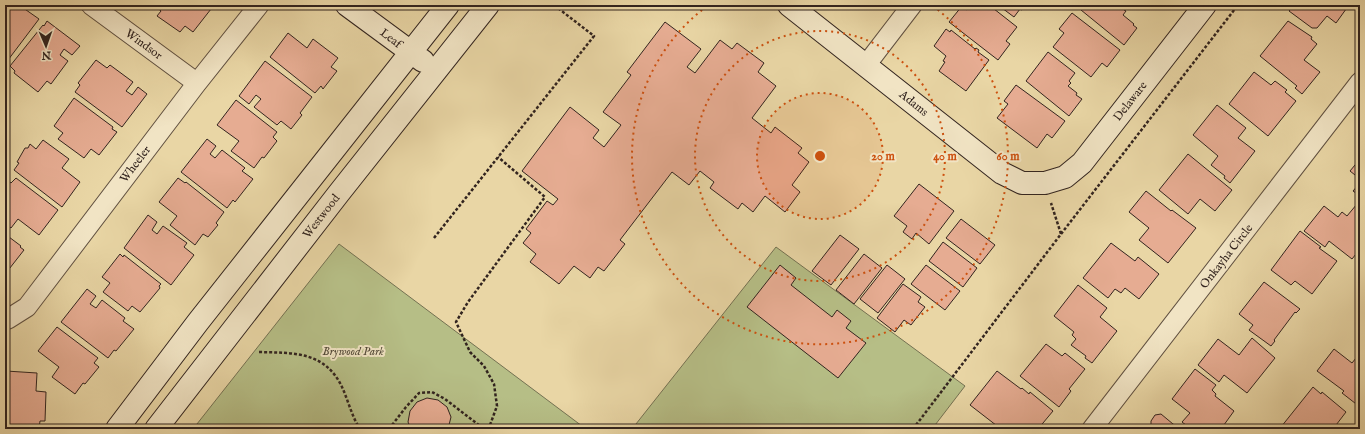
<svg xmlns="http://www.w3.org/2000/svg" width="1365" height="434" font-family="'IM FELL English',serif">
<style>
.green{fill:#b6be86;stroke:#747152}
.building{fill:#e6ac92;stroke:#32241f}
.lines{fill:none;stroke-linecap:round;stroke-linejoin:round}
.street-casing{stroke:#605040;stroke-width:21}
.secondary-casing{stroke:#32241f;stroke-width:24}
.path{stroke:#32241f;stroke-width:2.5;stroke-dasharray:3 2;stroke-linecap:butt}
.street{stroke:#f1e4c4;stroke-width:19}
.secondary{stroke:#f1e4c4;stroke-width:22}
.ring{fill:none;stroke:#cd510f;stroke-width:2;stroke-dasharray:2 4}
.labels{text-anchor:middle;stroke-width:4;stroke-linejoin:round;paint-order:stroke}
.street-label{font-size:12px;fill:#32241f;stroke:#f1e4c4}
.park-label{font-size:12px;font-style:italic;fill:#534a39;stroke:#f1e4c4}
.centre{fill:#cd510f;stroke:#f1e4c4;stroke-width:2}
.ring-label{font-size:12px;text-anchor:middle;font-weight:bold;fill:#cd510f;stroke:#f1e4c4;stroke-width:4;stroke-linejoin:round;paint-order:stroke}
</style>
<rect width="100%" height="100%" fill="#e9d6a5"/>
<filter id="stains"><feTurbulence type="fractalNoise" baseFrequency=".005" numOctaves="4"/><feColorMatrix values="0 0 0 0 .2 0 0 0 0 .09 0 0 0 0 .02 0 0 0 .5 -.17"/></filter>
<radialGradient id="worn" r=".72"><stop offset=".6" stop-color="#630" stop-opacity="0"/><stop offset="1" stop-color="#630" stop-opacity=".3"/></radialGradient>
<path class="green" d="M339,244L586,429H193Z
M776,247L965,386L932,429H632Z"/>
<path class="building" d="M11,5H19L39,19L5,64V14Z
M154,5H207L211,9L193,32L185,26L180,32L157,16L161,11Z
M971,5H989L1017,27L1006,41L1010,44L998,60L949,22L962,6L967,10Z
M998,5H1026L1022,10L1020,9L1014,17Z
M1084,5H1128L1124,10L1126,11L1123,15L1134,24L1133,25L1137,28L1124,45L1081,10Z
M1294,5H1349L1336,23L1327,16L1317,28H1312L1289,11Z
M1072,13L1120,50L1107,67L1102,63L1091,77L1053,47L1064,33L1059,29Z
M47,21L80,46L72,55L64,49L60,55L68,61L51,84L47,81L38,92L14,73L15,71L10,66L43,25L44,26Z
M1288,21L1312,37L1311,39L1317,44L1304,60L1320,72L1302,94L1295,88L1297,86L1260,56Z
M665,22L701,49L687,67L695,73L720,40L732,49L737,43L764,63L758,72L776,86L752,118L771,133L775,127L802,148L798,153L809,162L792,185L800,192L785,212L765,196L753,212L742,203L738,209L710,188L714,182L700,171L689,185L672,172L620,240L625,244L604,271L598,267L590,278L574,266L559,284L530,262L536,254L523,243L531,233L526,229L547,201L553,205L558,199L522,171L570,107L599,130L593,138L604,147L621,125L603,112L631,75L627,72Z
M946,29L950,32L951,30L975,49L976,48L979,50L978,52L989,60L966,91L939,71L945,62L943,61L946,56L934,46Z
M288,33L307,48L313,39L338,58L331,67L337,71L323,89L321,86L315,93L270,57Z
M1048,52L1075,73L1069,81L1071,83L1068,86L1077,93L1076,95L1082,99L1069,116L1026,81Z
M96,60L107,68L110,65L133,82L126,91L132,95L138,87L147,94L122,127L75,92L80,85L78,83Z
M265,61L312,97L300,113L302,115L291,129L281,121L277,125L254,107L261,99L256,95L249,104L239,96Z
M1254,72L1271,85L1275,81L1287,90L1285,92L1296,101L1268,136L1229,104Z
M1016,85L1065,121L1052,138L1047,134L1037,148L997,118L1008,104L1004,101Z
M74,98L113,127L112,129L117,132L99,155L91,149L84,158L58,139L63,133L54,126Z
M236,100L277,132L273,137L277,141L264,158L262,157L254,168L231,151L239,141L217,125Z
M1217,105L1246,128L1238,138L1255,151L1230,183L1224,178L1225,176L1211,165L1218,156L1193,135Z
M207,139L216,146L210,154L215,158L222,150L245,168L242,171L253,179L235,202L233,200L227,208L181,172Z
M43,140L69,159L62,168L80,182L62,207L14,170L19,163L17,162L25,148H28L30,144L36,149Z
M1188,154L1232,190L1215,211L1200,199L1188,214L1159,190Z
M1360,159V179L1350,171Z
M16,178L58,210L39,235L18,219L11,228L7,225L5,226V183L7,180L11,183Z
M178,178L185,183L186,182L224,212L216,223L218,225L208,237L203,234L195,245L170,225L177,216L159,202Z
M1360,183V196L1353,191Z
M919,184L954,211L929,244L916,233L912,239L903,232L907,226L894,216Z
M1146,191L1171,211L1172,210L1196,228L1168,263L1139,240L1149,228L1129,212Z
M1357,204L1360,207V249L1352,259L1329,241L1325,247L1304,231L1324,206L1338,217L1342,212L1347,216Z
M148,215L157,222L152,230L157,234L163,226L187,243L184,247L194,255L171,285L124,248Z
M961,219L995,245L980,264L946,238Z
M1300,231L1321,247L1319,248L1337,261L1312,294L1295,281L1291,285L1271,270Z
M5,234L21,246L20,247L24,250L6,273L5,272Z
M840,235L859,249L831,285L812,271Z
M943,242L977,268L963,287L929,261Z
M1111,243L1135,261L1138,257L1159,274L1139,299L1125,288L1121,293L1115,289L1108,298L1083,278Z
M120,254L123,257L124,255L161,284L159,286L160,288L140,312L132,306L128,311L103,292L110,283L102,277Z
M864,254L882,268L854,304L836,290Z
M780,265L796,278L791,285L832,317L837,310L851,321L846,328L866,343L838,378L747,307Z
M887,265L905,279L878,313L860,299Z
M926,265L960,291L945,310L911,284Z
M1264,282L1300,309L1296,313L1295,312L1274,340L1275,341L1271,346L1249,330L1253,325L1239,314Z
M903,284L921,297L918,302L925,307L911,325L904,320L895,332L877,318Z
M1078,285L1107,308L1100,317L1117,331L1092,363L1085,358L1086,356L1071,345L1076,339L1072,335L1074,332L1054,316Z
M87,289L96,296L90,304L96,308L102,300L125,318L123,321L134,329L116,351L114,350L108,358L61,322Z
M57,327L98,358L94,363L99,367L85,384L83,383L75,394L52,377L59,367L38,351Z
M1252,338L1275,358L1247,393L1224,375L1219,382L1198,365L1218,339L1239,355Z
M1046,344L1062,356L1065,353L1085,369L1069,389L1071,391L1059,407L1020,376Z
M1334,349L1352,363L1360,353V407L1342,393L1344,391L1317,371Z
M1195,369L1216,385L1212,390L1216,394L1215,396L1234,411L1221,429H1191L1182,422L1190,413L1172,399Z
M6,371L37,373L36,391L46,392L45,421H40L39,429H5V376Z
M997,371L1021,389L1022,388L1029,394L1030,392L1053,411L1038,429H1001L970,405Z
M1313,387L1321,394L1322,392L1346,412L1333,429H1284L1281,427Z
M427,398L438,400L447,407L451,417L448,429H411L408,422L410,411L417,402Z
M1161,414L1173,424L1181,429H1155L1151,426V421L1155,415Z"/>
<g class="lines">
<defs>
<path id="street" d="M91,5L197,83
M866,65L912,5
M5,318L8,319L27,307L197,83L259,5
M1092,429L1360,82"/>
<path id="secondary" d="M347,5L423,61
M789,5L1002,173L1022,183H1045L1065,177L1082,163L1205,5
M117,429L198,322L448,5
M156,429L339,193L488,5"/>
</defs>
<use href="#street" class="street-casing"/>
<use href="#secondary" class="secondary-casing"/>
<path class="path" d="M1061,234L1238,5
M434,238L594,36L554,5
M259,352C293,353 325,351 342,387C348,400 352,417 360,429
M389,429L406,407L419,393L432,392L445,399L484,429
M487,429L490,425L497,406L494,384L484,366L470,352L456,322L468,302L545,197L498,157
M913,429L1061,234L1051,203"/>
<use href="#street" class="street"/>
<use href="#secondary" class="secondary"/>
</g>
<circle cx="820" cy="156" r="63" fill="#cd510f" fill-opacity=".12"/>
<g class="ring">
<circle cx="820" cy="156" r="63"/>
<circle cx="820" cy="156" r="125"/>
<path d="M933 6A188 188 0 1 1 707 6"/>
</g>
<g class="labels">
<g class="street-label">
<text transform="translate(391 38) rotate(37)" y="4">Leaf</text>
<text transform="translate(144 44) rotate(36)" y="4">Windsor</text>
<text transform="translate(1130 101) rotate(-52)" y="4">Delaware</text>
<text transform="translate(914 103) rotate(39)" y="4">Adams</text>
<text transform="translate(135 164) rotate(-53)" y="4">Wheeler</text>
<text transform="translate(321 216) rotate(-52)" y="4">Westwood</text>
<text transform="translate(1226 256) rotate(-52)" y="4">Onkayha Circle</text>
</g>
<g class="park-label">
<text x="353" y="355">Brywood Park</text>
</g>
</g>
<circle cx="820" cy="156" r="6" class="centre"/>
<g class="ring-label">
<text x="883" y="160">20 m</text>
<text x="945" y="160">40 m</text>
<text x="1008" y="160">60 m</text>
</g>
<rect width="1365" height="434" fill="none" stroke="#e9d6a5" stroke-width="20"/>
<rect x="6" y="6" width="1353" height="422" fill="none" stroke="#32241f" stroke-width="2"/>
<rect x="10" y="10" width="1345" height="414" fill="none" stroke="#32241f"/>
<g transform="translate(46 46) rotate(178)" stroke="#f1e4c4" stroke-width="3" paint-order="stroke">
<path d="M0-3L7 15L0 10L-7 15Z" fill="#32241f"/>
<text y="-6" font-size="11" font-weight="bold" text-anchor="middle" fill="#32241f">N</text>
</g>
<rect width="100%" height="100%" filter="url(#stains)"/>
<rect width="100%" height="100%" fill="url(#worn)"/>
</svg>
